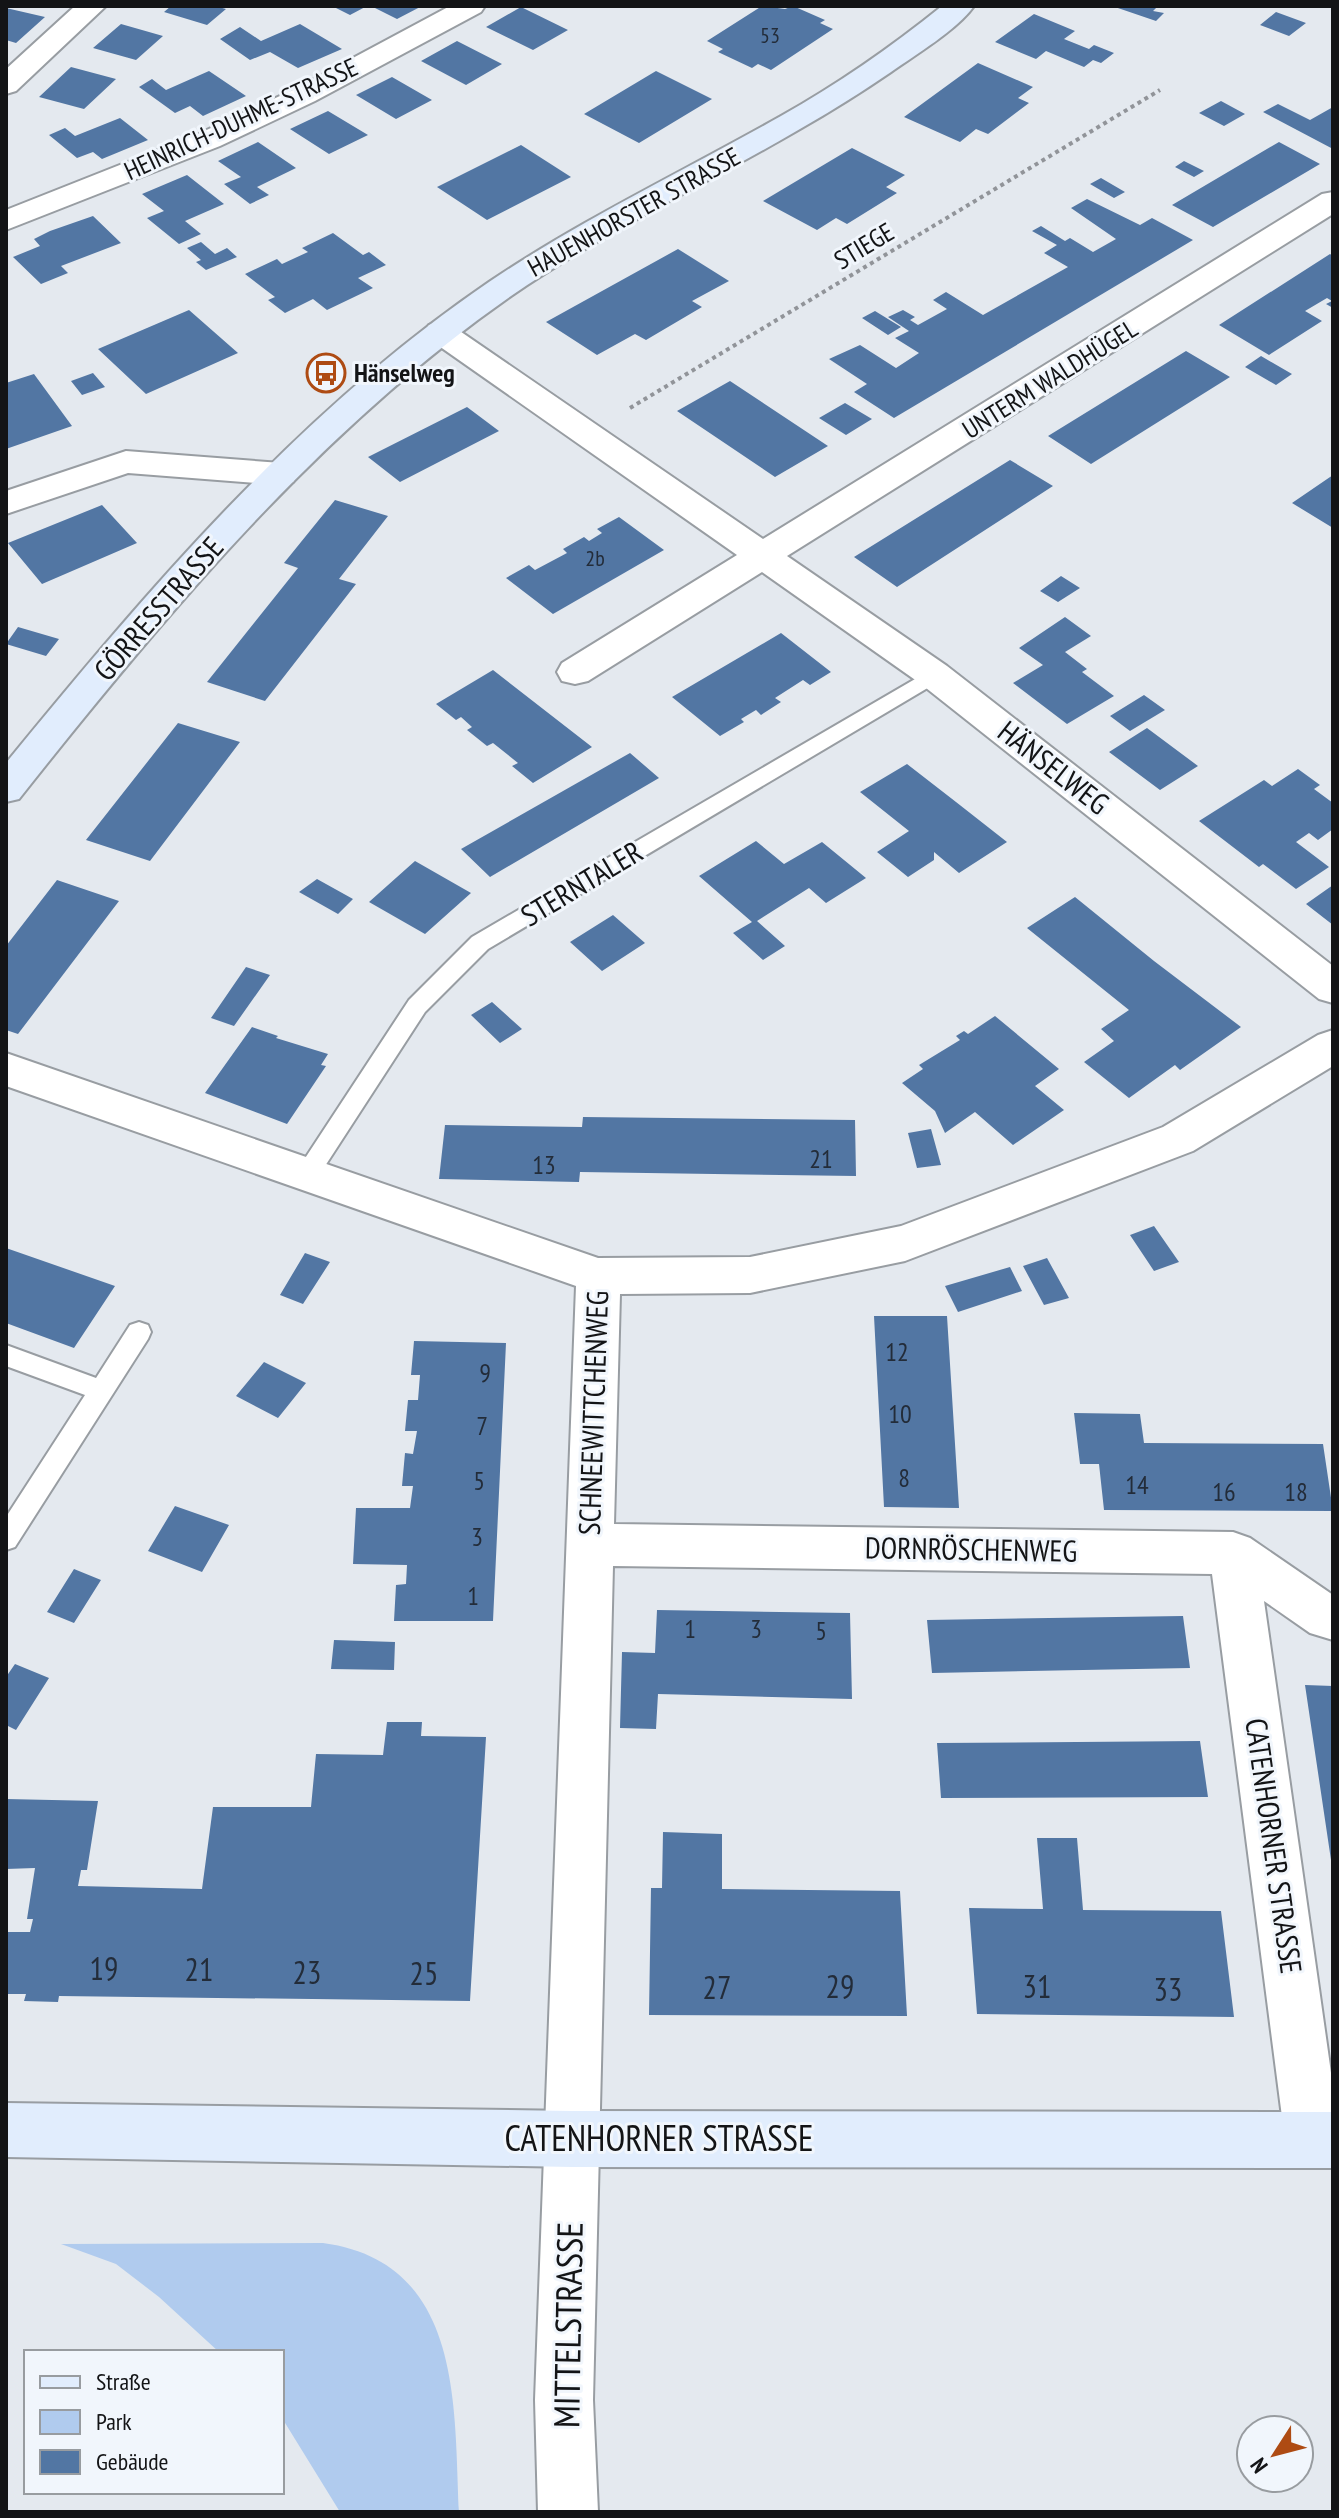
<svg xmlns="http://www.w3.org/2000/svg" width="1339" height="2518" font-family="'PT Sans Narrow',sans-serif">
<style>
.green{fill:#b0cbee}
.building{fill:#5276a3}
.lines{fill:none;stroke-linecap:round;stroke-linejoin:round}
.lane-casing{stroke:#989da2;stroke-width:4}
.street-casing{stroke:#989da2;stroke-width:4}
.secondary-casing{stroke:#989da2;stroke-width:4}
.path{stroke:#919499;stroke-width:4;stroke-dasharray:4 4;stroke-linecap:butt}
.lane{fill:#fff;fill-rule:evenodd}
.street{fill:#fff;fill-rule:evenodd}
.secondary{fill:#e1edfd;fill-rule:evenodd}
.labels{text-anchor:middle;stroke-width:6;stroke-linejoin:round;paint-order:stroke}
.far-number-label{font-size:22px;fill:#232c39}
.far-street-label{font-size:26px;fill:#131416;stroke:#f1f6fc}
.far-poi-label{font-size:26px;font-weight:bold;fill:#131416;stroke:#f1f6fc;text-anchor:start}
.number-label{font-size:26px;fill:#232c39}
.street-label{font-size:30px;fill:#131416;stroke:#f1f6fc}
.near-number-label{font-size:32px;fill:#232c39}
.near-street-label{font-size:36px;fill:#131416;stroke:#f1f6fc}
</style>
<rect width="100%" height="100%" fill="#e4e9ef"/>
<path class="green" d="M323,2243C463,2262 454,2405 459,2512H340L282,2418V2352H219L159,2297L116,2264L61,2244Z"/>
<path class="building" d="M171,6H215L226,9L207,25L164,12Z
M332,6H367L350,15Z
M371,6H422L397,19Z
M762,6L785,9L793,6L825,20L820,23L833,29L771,70L758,64L752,68L718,52L723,49L707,41Z
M1112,6H1158L1153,11L1164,13L1156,21Z
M521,7L568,30L533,50L486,27Z
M6,8L45,17L16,43L6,40Z
M1276,12L1306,23L1289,36L1260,25Z
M1034,14L1075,31L1064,39L1089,49L1094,45L1114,53L1101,63L1093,60L1084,67L1046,51L1036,59L995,42Z
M121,24L163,36L136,60L93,48Z
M300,24L342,49L298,68L270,52L250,60L220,39L240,27L261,41Z
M457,41L502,64L466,85L421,61Z
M978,63L1033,87L1018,98L1029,103L988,134L976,129L960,142L904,117Z
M71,67L116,79L84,109L39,97Z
M209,71L246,96L203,116L190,106L175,113L139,87L152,79L166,90Z
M656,71L712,99L639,143L584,114Z
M392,77L432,100L396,119L356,95Z
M1221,101L1245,114L1224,126L1199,113Z
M1278,104L1310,120L1333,107V149L1263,112Z
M328,111L368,135L329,154L290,129Z
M120,118L148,140L102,159L93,152L77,158L49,135L65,128L75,136Z
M258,142L296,168L257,187L269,195L250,204L224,184L241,177L218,161Z
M1279,142L1320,164L1213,227L1172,205Z
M521,145L571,177L487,220L437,187Z
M852,148L905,175L886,187L897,193L847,224L836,218L817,230L763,201Z
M1184,161L1204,171L1194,177L1175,167Z
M187,175L224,204L185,221L201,234L179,244L147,218L164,211L142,194Z
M1101,178L1125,192L1114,198L1090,184Z
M1087,199L1140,225L1152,218L1193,240L894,418L854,392L867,384L829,359L860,345L896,368L919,353L895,338L909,331L888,317L903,310L915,317L910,320L918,325L947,309L933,300L946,292L983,315L1068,267L1044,253L1057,245L1032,231L1041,226L1065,241L1070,238L1093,252L1116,239L1071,208Z
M93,216L121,243L61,266L68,273L41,284L13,257L40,246L34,239L50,231Z
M333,233L363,255L369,252L386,265L358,278L373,288L327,310L313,299L285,313L268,300L275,297L245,274L277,259L282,264L308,252L302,248Z
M201,242L215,254L227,248L237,257L206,270L196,262L201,260L187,248Z
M678,249L729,281L692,301L702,307L646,340L635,334L597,355L546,322Z
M1330,254L1333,256V308L1326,304L1332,301L1327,298L1305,311L1322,321L1269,355L1219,325Z
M189,310L238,353L146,394L98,349Z
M875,311L901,327L888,335L862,318Z
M1186,351L1230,377L1091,464L1048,436Z
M1261,356L1292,374L1276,385L1245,367Z
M93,373L105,387L82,395L71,381Z
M34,374L72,426L6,449V383Z
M730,381L828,446L775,477L677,411Z
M845,403L872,419L846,435L819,418Z
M467,407L499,431L400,482L368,457Z
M1010,460L1053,486L897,587L854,557Z
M1333,475V528L1292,503Z
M335,500L388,516L339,579L356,584L265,701L207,682L298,568L284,563Z
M102,505L137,543L42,584L8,543Z
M619,517L664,550L553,614L506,578L529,565L535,570L567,553L563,549L584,537L589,541L602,533L597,529Z
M1061,576L1080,588L1058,602L1040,591Z
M1065,617L1091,636L1065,652L1087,669L1082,672L1114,696L1067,724L1013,683L1043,665L1019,648Z
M18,627L59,639L46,656L6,644Z
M781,633L831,672L810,685L803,680L775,698L781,702L761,715L756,710L741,719L744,722L720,736L672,697Z
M493,670L592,747L533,783L512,766L518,763L493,743L487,746L467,730L472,727L461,717L456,720L436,704Z
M1144,695L1165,710L1130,731L1110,716Z
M178,723L240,742L150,861L86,840Z
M1147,728L1198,766L1160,790L1109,752Z
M630,753L659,778L490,877L461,849Z
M907,764L956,802L1007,842L959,873L934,852V860L908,877L877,852L909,831L860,792Z
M1298,769L1320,785L1314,789L1333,803V829L1318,840L1309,833L1296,842L1329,867L1296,889L1263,864L1259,867L1199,821L1264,780L1272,786Z
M756,841L784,864L822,842L866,878L826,903L809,888L757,921L785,946L763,960L733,933L752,922L699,876Z
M415,861L471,893L425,934L369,902Z
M317,879L353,899L338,914L299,892Z
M57,880L119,901L18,1034L6,1030V946Z
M1333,885V925L1306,904Z
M1075,897L1154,961L1241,1027L1180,1070L1175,1065L1129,1098L1084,1062L1114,1041L1101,1029L1129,1010L1027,928Z
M613,915L645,943L602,971L570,942Z
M246,967L270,975L234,1026L211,1018Z
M492,1002L522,1029L500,1043L471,1015Z
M995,1016L1059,1069L1035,1086L1064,1110L1013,1145L975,1112L945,1133L935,1111L902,1083L923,1069L919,1065L960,1040L956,1036L964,1031L968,1034Z
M252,1027L278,1036L276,1038L328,1054L321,1065L326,1066L287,1124L205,1093Z
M583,1117L855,1120L856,1176L580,1172L579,1182L439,1179L445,1125L582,1127Z
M931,1129L941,1165L917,1168L908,1133Z
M1154,1226L1179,1262L1154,1271L1130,1235Z
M6,1248L115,1286L74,1348L6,1323Z
M305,1253L330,1262L303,1304L280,1295Z
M1047,1258L1069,1298L1044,1305L1023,1266Z
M1010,1267L1022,1291L958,1312L945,1286Z
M874,1316H947L959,1508L884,1507Z
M414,1341L506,1343L493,1621H394L396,1585L406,1584L407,1565L353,1564L356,1508H410L413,1486H402L405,1453L413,1454L417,1431H405L408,1400H418L420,1375H411Z
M264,1362L306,1383L278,1418L236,1396Z
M1074,1413L1140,1414L1144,1443L1323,1444L1333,1511L1104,1510L1099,1464H1080Z
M175,1506L229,1525L202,1572L148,1551Z
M74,1569L101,1580L74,1623L47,1612Z
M657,1610L850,1613L852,1699L658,1694L656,1729L620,1728L622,1652L655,1653Z
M1183,1616L1190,1668L932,1673L927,1620Z
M334,1640L395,1642L394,1670L331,1669Z
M15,1664L49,1678L16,1730L6,1725V1677Z
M1305,1685L1333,1686V1860H1331Z
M387,1722H422L421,1736L486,1737L470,2001L59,1996L58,2002L24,2001L26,1994H6V1932H30L33,1919H27L35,1868L6,1869V1799L98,1801L87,1870H81L78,1886L202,1889L213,1807H311L316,1754L383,1755Z
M1200,1741L1208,1797L941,1798L937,1743Z
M663,1832L722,1834V1889L900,1891L907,2016L649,2015L651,1888H662Z
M1037,1838H1077L1083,1910L1221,1911L1234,2017L977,2014L969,1908L1043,1909Z"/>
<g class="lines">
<defs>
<path id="lane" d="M934,668L944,675L941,680L488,949L425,1012L314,1183L306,1185L298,1183L294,1176L298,1169L409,1000L472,937Z
M139,1322L148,1325L151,1332L148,1339L15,1547L6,1550V1517L85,1395L6,1366V1345L96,1378L130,1325Z"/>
<path id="street" d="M75,6H106L16,91L6,94V69Z
M450,6H485L481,12L315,101L220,146L6,230V210L198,134L295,89Z
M1333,192V214L787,556L947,666L1333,966V1003L1319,999L921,684L762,572L588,681L575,684L562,681L557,672L562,663L737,555L429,339L424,332L429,325L440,322L451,325L763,539L1322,194Z
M126,451L281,463L293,466L298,474L293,482L281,485L128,473L6,514V491Z
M1333,1030V1066L1193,1151L905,1261L750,1293L620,1294L614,1524L1233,1532L1250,1538L1333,1595V1640L1310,1633L1264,1601L1333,2087L1332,2159L1313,2168L1294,2159L1285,2140L1212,1574L613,1566L593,2400L598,2512H538L535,2400L576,1286L6,1086V1053L598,1258L750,1257L901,1226L1163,1127L1318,1035Z"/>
<path id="secondary" d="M942,6H974C957,30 915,55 891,72C769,156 632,213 511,296C320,429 163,617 19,799L6,802V763C149,588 301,410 489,282C582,219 684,171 781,116C838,84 891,47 942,6Z
M6,2103L572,2111L1333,2112V2168L572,2167L6,2157Z"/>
</defs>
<use href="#lane" class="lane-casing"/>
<use href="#street" class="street-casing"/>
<use href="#secondary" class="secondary-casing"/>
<path class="path" d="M630,408L1160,90"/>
<use href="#lane" class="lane"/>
<use href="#street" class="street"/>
<use href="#secondary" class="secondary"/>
</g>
<defs>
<symbol id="bus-ring" viewBox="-11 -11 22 22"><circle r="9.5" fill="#f1f6fc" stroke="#ae4b13" stroke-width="1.5"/><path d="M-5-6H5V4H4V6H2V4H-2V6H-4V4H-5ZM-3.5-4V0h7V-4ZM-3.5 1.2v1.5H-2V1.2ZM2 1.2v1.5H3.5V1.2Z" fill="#ae4b13"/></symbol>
</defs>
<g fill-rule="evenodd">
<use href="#bus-ring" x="304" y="351" width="44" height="44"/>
</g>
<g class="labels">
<g class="far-number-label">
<text x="770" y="43">53</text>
<text x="595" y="566">2b</text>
</g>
<g class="far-street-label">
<text transform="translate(241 119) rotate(-25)" y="9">HEINRICH-DUHME-STRASSE</text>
<text transform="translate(634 212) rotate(-29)" y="9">HAUENHORSTER STRASSE</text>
<text transform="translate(864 246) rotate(-31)" y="9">STIEGE</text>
<text transform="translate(1050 379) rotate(-32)" y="9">UNTERM WALDHÜGEL</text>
</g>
<g class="far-poi-label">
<text x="354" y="382">Hänselweg</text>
</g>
<g class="number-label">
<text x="821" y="1168">21</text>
<text x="544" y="1174">13</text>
<text x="897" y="1361">12</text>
<text x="485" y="1382">9</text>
<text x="900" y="1423">10</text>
<text x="482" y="1435">7</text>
<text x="904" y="1487">8</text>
<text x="479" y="1490">5</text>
<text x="1137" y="1494">14</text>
<text x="1224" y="1501">16</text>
<text x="1296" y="1501">18</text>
<text x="477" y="1546">3</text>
<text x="473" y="1605">1</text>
<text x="690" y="1638">1</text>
<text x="756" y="1638">3</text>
<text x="821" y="1640">5</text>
</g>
<g class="street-label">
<text transform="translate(159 609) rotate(-49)" y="10">GÖRRESSTRASSE</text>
<text transform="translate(1053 768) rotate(38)" y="10">HÄNSELWEG</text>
<text transform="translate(582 884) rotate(-31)" y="10">STERNTALER</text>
<text transform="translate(594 1413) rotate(-88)" y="10">SCHNEEWITTCHENWEG</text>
<text transform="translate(971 1550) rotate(1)" y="10">DORNRÖSCHENWEG</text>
<text transform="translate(1273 1846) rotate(82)" y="10">CATENHORNER STRASSE</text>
</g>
<g class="near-number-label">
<text x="104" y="1980">19</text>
<text x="199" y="1981">21</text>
<text x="307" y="1984">23</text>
<text x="424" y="1985">25</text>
<text x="840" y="1998">29</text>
<text x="1037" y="1998">31</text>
<text x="717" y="1999">27</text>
<text x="1168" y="2001">33</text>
</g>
<g class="near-street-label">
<text x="659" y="2151">CATENHORNER STRASSE</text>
<text transform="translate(568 2325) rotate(-89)" y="13">MITTELSTRASSE</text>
</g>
</g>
<rect width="1339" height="2518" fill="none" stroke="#131416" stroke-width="16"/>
<rect x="24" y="2350" width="260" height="144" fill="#f1f6fc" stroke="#989ca0" stroke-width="2"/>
<rect x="40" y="2376" width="40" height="12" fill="#e1edfd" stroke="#989ca0" stroke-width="2"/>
<text x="96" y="2390" font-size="24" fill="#131416">Straße</text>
<rect x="40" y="2410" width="40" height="24" fill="#b0cbee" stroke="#989ca0" stroke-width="2"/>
<text x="96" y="2430" font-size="24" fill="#131416">Park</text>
<rect x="40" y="2450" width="40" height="24" fill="#5276a3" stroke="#989ca0" stroke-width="2"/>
<text x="96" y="2470" font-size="24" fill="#131416">Gebäude</text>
<g transform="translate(1275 2454) rotate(234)"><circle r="38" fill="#f1f6fc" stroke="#989ca0" stroke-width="2"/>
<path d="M0-6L14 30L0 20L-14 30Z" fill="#ae4b13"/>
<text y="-12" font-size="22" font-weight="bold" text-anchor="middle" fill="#131416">N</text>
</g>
</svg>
